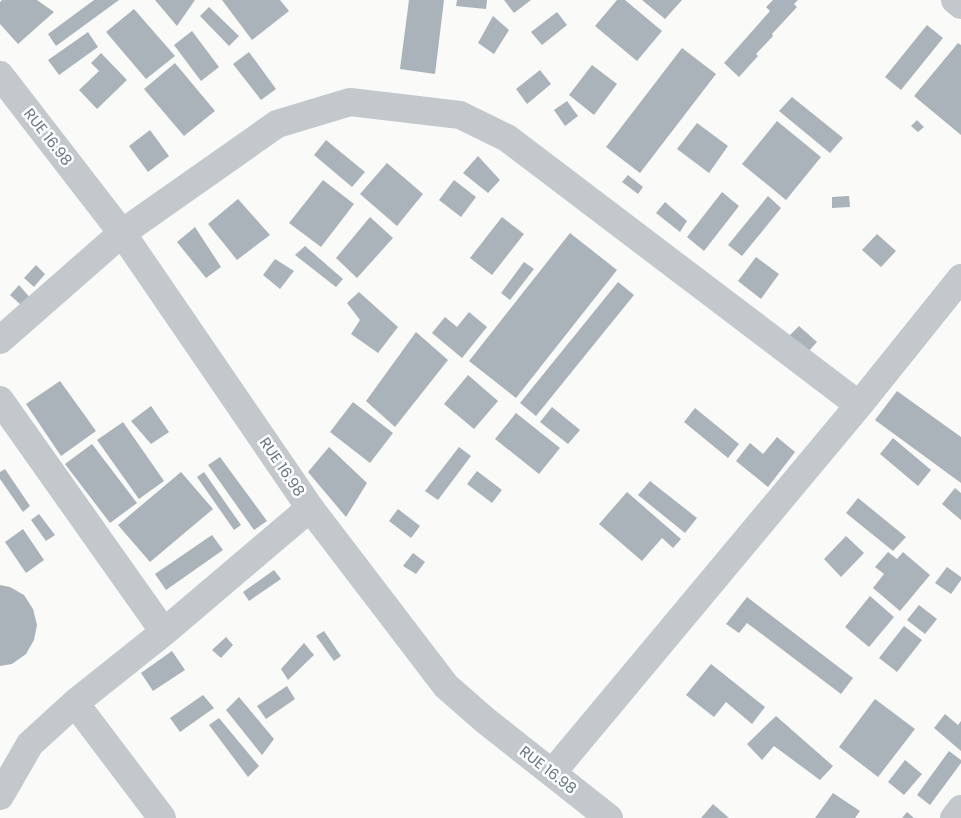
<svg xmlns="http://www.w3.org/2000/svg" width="961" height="818" font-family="Poppins,sans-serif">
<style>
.building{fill:#aab3b9}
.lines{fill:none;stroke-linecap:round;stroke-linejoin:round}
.minor{stroke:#c3c8cc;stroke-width:28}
.labels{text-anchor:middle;stroke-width:5;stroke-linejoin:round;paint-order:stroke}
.street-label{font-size:15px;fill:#657683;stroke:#fff}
</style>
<rect width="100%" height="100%" fill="#fafaf8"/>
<path class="building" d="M2,0H37L54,12L18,44L0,24V2Z
M94,0H119L56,46L48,34Z
M155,0H195L177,26Z
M222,0H280L289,11L252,40Z
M409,0H444L435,74L400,69Z
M457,0H487L486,9L456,6Z
M504,0H531L514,13Z
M617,0H625L662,31L637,61L595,26Z
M642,0H682L665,19Z
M773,0H798L794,4L797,7L772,34L773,36L756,54L758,56L739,77L724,63L770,11L766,7Z
M209,7L239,36L229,46L200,16Z
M134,9L175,56L146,79L106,32Z
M557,12L567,25L542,45L531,32Z
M493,16L509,30L494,54L478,43Z
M927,25L943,38L901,90L885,77Z
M192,31L219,67L201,81L174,45Z
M88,32L98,47L59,75L48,60Z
M958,43L961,45V135L914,96Z
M682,48L716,74L640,173L606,147Z
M249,52L276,89L261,100L233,64Z
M101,53L127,80L97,109L79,90L99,71L91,63Z
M175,63L215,111L184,136L144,89Z
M592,65L617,84L594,115L569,95Z
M540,70L551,84L527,104L516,89Z
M792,97L843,138L830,153L779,111Z
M567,101L578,116L565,126L554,110Z
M917,120L924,127L918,132L911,126Z
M777,121L821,157L786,200L742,164Z
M697,123L728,146L709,173L677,149Z
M150,130L169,156L148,172L129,146Z
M326,140L365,172L352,187L314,155Z
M478,156L500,180L488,193L463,173Z
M387,163L423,194L397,226L360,194Z
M628,175L643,187L638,194L622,182Z
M323,180L354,204L321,247L289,223Z
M454,180L476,197L461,217L439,200Z
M722,192L739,206L704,251L687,237Z
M768,196L781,208L742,256L728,245Z
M849,196L850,207L832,208V197Z
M238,199L270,235L237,260L208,224Z
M665,202L687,221L680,232L656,213Z
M370,217L393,238L357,278L336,258Z
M502,217L524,234L492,275L470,258Z
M195,227L221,267L206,278L177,242Z
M570,233L617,270L516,398L469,361Z
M877,234L896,251L881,267L862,250Z
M305,246L343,279L336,287L295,255Z
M756,257L779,274L761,299L738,281Z
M275,259L294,271L280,289L263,275Z
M524,262L534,269L510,300L501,293Z
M36,265L45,274L34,287L24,278Z
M618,282L634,295L536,416L520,403Z
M19,285L32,300L22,306L10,295Z
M359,292L398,327L378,353L351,334L360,320L347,303Z
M469,312L487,327L462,358L432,333L445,317L457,327Z
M799,326L817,342L807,353L788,337Z
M416,332L448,360L395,427L366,401Z
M468,375L498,401L474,429L444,404Z
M60,381L96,431L61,456L26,404Z
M897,391L961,437V483L875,420Z
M353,402L393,433L370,463L330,432Z
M151,406L169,432L151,444L131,421Z
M552,407L580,430L568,444L540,422Z
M695,408L739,444L728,458L684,422Z
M516,413L560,448L539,474L495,439Z
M123,422L164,481L139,499L97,440Z
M777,437L795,452L768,487L736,461L750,443L763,454Z
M893,438L931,470L918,486L880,454Z
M92,444L137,503L110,523L65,464Z
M329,447L367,483L346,517L308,472Z
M459,447L471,456L438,500L425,491Z
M220,457L267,521L254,530L208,465Z
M5,469L30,506L23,512L0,479V472Z
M477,471L502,490L492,503L467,484Z
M181,472L213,509L150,562L118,525Z
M204,472L241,525L234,530L197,477Z
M650,481L697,518L685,533L638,495Z
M955,488L961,493V520L942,504Z
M627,492L681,539L673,548L662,538L642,561L599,524Z
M858,498L906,537L893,551L846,513Z
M398,509L420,526L411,538L389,521Z
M39,514L55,535L46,541L31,520Z
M23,529L44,560L26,573L5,542Z
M212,535L223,550L166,590L155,574Z
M846,536L864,553L841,577L824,559Z
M888,552L897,559L903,552L930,575L900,611L873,588L884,574L875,567Z
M413,553L425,562L416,574L403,566Z
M947,567L961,577V580L951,594L935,583Z
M274,570L281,579L249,601L243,592Z
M0,585L10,587L24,595L33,609L37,625L34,640L26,654L12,664L0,666Z
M870,596L894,617L869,647L845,627Z
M747,597L853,678L841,694L747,623L739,633L726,624Z
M919,605L937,619L925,634L907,620Z
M904,626L922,640L897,672L879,658Z
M324,631L341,656L334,661L316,636Z
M226,637L233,645L221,658L212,650Z
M304,643L314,655L288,680L281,669Z
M172,651L185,670L153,691L141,673Z
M711,664L765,707L752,724L726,702L714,717L686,695Z
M287,686L295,699L266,719L257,706Z
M203,695L214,708L180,732L170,718Z
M239,697L274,739L262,755L226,710Z
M875,699L915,729L878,777L839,747Z
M945,714L958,725L961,721V751L934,728Z
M776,716L833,766L820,780L774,746L762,760L747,744Z
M219,718L259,766L248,777L209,725Z
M949,751L961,760V763L930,805L917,795Z
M905,760L922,774L904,795L888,782Z
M833,793L860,811L855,818H815Z
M713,804L729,818H701Z
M907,812L914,818H902Z"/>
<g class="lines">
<path class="minor" d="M955,0L961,5
M0,75L122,233L310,508L446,686L486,721L609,818
M0,340L122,233L277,124L350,102L460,115L507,138L859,405
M0,400L164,632
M75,703L162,818
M552,773L859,405L961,278
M0,796L30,744L75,703L164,632L310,508
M954,818L961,809"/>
</g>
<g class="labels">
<g class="street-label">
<text transform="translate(48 137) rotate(52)" y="5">RUE 16.98</text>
<text transform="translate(282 467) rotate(56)" y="5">RUE 16.98</text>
<text transform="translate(548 770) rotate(38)" y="5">RUE 16.98</text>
</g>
</g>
</svg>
